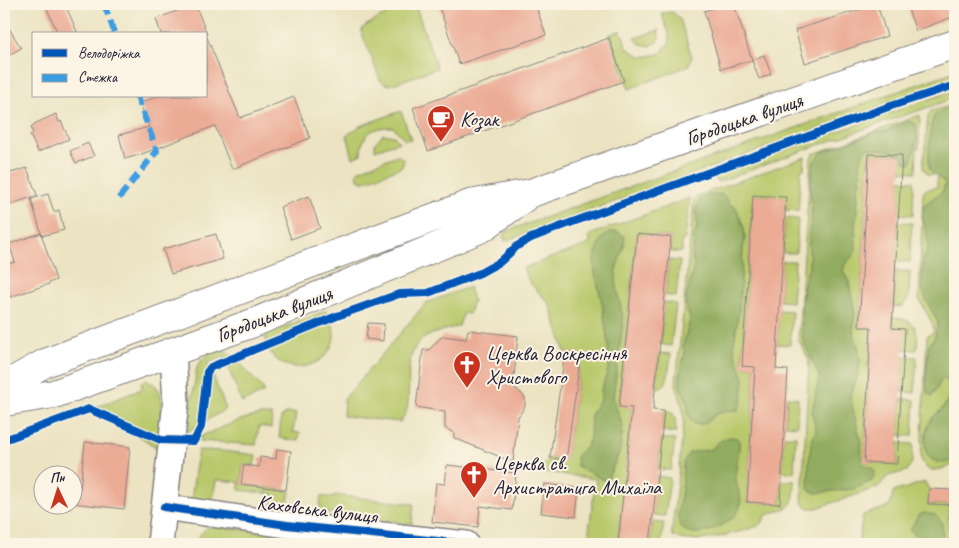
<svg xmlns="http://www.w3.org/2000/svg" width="959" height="548" font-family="Caveat,sans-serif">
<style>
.green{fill:#b8c86b;stroke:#6d7553}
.forest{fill:#92ac5f;stroke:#5a674d}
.building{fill:#ebab95}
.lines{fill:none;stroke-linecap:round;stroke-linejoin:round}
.minor-casing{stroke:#86827e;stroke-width:28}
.major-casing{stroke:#86827e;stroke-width:30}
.minor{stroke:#fff;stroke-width:25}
.major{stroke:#fff;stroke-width:28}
.quiet{stroke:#3c9ce2;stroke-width:6;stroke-dasharray:12 6;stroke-linecap:butt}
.cycleway-casing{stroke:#fcf5e5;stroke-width:11}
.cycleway{stroke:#0057b8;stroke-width:8}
.labels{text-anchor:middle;stroke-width:4;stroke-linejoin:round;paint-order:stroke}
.poi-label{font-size:21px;fill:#22223b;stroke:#fcf5e5;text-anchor:start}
.street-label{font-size:21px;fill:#22223b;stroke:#fcf5e5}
</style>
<rect width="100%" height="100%" fill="#fcf5e5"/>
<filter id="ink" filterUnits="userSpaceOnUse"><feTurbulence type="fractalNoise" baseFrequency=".02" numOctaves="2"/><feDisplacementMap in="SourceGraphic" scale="10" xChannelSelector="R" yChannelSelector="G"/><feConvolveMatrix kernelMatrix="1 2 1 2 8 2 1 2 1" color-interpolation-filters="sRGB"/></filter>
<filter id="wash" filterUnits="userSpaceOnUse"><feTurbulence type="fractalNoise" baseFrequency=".0096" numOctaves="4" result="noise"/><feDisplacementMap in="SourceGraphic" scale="20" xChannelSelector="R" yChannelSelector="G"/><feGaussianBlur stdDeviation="1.12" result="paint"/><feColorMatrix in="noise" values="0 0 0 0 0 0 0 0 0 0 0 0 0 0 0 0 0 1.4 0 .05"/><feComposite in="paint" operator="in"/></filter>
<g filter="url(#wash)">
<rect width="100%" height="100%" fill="#ebe3c1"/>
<path class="green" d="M404,4H415L437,68L391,85L385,84L380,80L361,31L365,26Z
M673,12L680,19L692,57L688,66L629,89L609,35L621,30L627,48L642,57L660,54L670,41L668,31L661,13Z
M659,30L658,41L651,46L640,44L635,38Z
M955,71V80L505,241L503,236L507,231Z
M955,90V98L810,148L718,182L712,176Z
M955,104V464C942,469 924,477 921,457L927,337L928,335L934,332L933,325L919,299L923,194L925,190L937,187V175L928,174L923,168L928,116L931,111Z
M401,111L411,139L405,140L393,127C373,127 362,132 361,154L353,158L347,135L360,126Z
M920,115L919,148H917L916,172L901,171V155L869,154L859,326L871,327L864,462L897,464L898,443L913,444L912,462L907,471L888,476L877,488L817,508H807L802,502L809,360L798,339L811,158L813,154Z
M383,134L394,136L399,142L375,150V143Z
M397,155L404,160L402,167L365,181H362L358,179L357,173L359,170Z
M805,157L804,169L801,170L798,211L785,210V197L753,195L742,366L755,367L747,502L780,504L782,481H795C794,513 789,505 765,516L763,522L758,526C737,533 688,548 672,535V530L684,420L683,409L676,384L694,200L697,196Z
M900,180L914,181L913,215L898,214Z
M690,198L685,239L682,240V252H670L671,237L637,234L619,406L632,408L618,542L634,544H587L596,479L537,471L550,458L566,459L581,355L565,352L549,303L530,283L523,268L587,245L590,242L589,235Z
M785,218L798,219L796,253H783Z
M898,222L912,223L910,262L895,261Z
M669,260L680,261L676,297L665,295Z
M782,261H795L792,302L780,301Z
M895,271H910L909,297L902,307L893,306Z
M469,287L473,300L469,314L463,313L459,326C448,329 436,332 426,337C401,351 412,386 407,409C406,414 402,418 400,422L343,416L344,399L426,303Z
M664,302L676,304L671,346L660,344Z
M779,310L792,311L790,345L777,344Z
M326,311C361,364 270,394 265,334Z
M892,317C915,319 919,328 917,350L903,349L892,328Z
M214,351C232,350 239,362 249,374C254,379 259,384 264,389L263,393L242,403L224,357L208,363L226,409L187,432L197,367L204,357Z
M659,353L671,354L668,376L665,384L662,387H656Z
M903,356L917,357L915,393L901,392Z
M146,380C149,382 154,384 156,386C168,398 160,433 157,448L96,407L142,389L141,382Z
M787,397L798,398L797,426L785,425Z
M901,399L915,400L913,436L898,435Z
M664,411H669L675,416L676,433L662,431Z
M285,413H296L293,432L300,433L298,441L279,438L281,418Z
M260,415H272L271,428L259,426L256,445L200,441L201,436L243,419Z
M784,436H796L794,472H782Z
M661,438L675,440L671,470L658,469Z
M198,450L222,451L256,455L254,466L243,465L241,484L290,491L287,508L272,506L273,494L239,490V482L216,480L213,499L211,502L191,500Z
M657,476L670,478L665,516L653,515Z
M925,482L929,489L928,504L949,505L947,544H858L863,515L890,506L893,492Z
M334,495L414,504L412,524L319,512L321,496L334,498Z
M653,522L664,523L661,544H650Z
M209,526L284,534L283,544H249L206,539L205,544H197L200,534Z
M300,537L333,541V544H299Z"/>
<path class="forest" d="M955,107V460C947,463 936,465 929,457C922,449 925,429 931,420C937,411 943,412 948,398C950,391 949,386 946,379L942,380L932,396L927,393L926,374L929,345L935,337L938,322L926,300L922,286L923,262L927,251L928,240L922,216L924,205L943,191L945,183C942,180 931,171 930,170C927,164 930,121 934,116C939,110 948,108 955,107Z
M908,121L916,124L917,140L911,163L905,162L902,155C897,155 895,152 890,151C883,150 875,149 868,148C858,155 860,171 861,182L857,187L858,201L855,226L856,249L852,257L845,264L843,271L849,282L855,314L853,333L859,349L860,363L858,375L850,396L861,443L862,464L871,467L875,472L872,481L854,489L815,493L808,489L809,461L811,443L816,431L812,412L819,376L802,338L801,303L806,275L809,267V234L812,213L810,186L812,172L814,161L822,152L876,132H884Z
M722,194L731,205L736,207L744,228L745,238L743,249L739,311L734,343L735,353L744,379L742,401L738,410L718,413L705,423L698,425L693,423L688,415L687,400L680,387V375L685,351L683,348L684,342L690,319L686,306V298L694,266L692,257L694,236L697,228L696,210L700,199L708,195Z
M610,232H618L624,236C627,248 617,259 616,271C615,288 622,305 623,323L613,398L623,427L620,451L608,478L604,480L577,466L576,457L586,446L590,439L591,414L601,399V390L609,367L608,344L602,303L595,274L594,258L602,238Z
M732,437L739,439C741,453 734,466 736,480C737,491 744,498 739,509C732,526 683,548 678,519C677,510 681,498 682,489C684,474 679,466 689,453L712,449C717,442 723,438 732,437Z
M923,513L935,515L942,522L943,544H918L920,539L910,530L918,516Z"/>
<g id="blocks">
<path class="building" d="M45,4H65L78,34H58Z
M195,4L207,34H161L156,19Z
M438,4H535L546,35L459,64Z
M728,4H734L752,60L721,69L704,11Z
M877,4L887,36L805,63L795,30Z
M921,4H952L955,16L916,31L908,9Z
M4,20L21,48L4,58Z
M206,35L240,118L294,97L310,138L232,169L215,126L142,154L125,159L119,135L149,127L140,103L158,96H206Z
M609,38L624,81L428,151L413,108Z
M764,55L771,74L759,79L752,60Z
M56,114L59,122L61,121L69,139L38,152L30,135L33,133L31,127L34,126V124Z
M88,143L94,156L76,163L70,151Z
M869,154L902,155L892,328L905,329L897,464L864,462L871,327H859Z
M27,168L37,195L4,207V175Z
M48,194L54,212L59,210L64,230L42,236L31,199Z
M753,195L786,197L776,369L788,370L780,504L747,502L755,367L742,366Z
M309,196L320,228L291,239L280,207Z
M41,233L56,280L49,283V284L10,297L4,278V265L15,262L9,244Z
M216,234L223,259L171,274L163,249Z
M637,234L671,237L653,410L664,411L650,544L618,543L632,408L619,407Z
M368,323L384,324L383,341L366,339Z
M468,330L518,336L513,387L520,392L525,398V406L518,417L513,462L454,438V433L445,428V412L416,407L423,350H429L438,340L443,336L466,339Z
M565,352L581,354L566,460L550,458Z
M85,442L130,447L124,509L72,503V489H80Z
M277,449L291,451L286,490L241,484L244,465L259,467L260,457L276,459Z
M447,465L516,473L512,510L480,506L478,527L432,522L436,483L445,484Z
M544,484L579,488L576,517L541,513Z
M929,489L955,490V505L928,504Z"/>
</g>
</g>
<g filter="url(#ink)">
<use href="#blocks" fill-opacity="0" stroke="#86827e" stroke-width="1"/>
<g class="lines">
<defs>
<path id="minor" d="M164,507L287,525L466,544
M160,544L176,402L173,352"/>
<path id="major" d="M4,386L45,363L470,204L531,193L955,44
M4,402L54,394L253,323L482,228L524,198"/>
</defs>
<use href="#minor" class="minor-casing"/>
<use href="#major" class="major-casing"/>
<use href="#minor" class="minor"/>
<use href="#major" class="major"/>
<path class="quiet" d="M104,4L115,34
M119,198L157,151L137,96"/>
<defs>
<path id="cycleway" d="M4,440L89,409L161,440L194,441L201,427L207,372L211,367L337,316L399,294L428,293L480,273L500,262L517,246L531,238L570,223L888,107L955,85
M164,507L287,525L466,544"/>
</defs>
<use href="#cycleway" class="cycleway-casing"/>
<use href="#cycleway" class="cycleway"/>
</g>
</g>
<defs>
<symbol id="cafe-pin" viewBox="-11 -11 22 30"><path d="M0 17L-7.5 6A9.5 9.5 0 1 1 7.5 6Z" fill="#c8321e" stroke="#fcf5e5"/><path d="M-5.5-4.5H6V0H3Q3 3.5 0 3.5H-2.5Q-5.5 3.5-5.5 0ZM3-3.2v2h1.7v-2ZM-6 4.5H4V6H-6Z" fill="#fff"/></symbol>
<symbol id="church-pin" viewBox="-11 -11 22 30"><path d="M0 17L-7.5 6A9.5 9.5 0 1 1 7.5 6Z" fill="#c8321e" stroke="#fcf5e5"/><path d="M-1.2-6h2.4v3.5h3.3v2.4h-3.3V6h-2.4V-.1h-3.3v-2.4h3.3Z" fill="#fff"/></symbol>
</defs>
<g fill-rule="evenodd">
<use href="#cafe-pin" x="425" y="103" width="32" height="43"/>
<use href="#church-pin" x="451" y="349" width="32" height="43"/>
<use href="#church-pin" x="458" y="459" width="32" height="43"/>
</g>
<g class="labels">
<g class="poi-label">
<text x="460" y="126">Козак</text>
<text x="486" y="360">Церква Воскресіння<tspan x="486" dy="24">Христового</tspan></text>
<text x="493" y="470">Церква св.<tspan x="493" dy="24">Архистратига Михаїла</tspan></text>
</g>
<g class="street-label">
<text transform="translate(744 119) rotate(-19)" y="7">Городоцька вулиця</text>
<text transform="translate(274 314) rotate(-21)" y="7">Городоцька вулиця</text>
<text transform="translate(317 509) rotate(7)" y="7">Каховська вулиця</text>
</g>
</g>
<rect width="959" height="548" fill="none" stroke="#fcf5e5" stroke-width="20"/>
<rect x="32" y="32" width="175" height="65" fill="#fcf5e5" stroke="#a5a1a1"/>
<rect x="42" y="49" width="25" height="8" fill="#0057b8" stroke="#a5a1a1"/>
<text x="78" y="58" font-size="15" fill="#22223b">Велодоріжка</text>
<rect x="42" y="74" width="25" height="8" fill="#3c9ce2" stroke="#a5a1a1"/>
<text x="78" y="82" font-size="15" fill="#22223b">Стежка</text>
<g transform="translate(58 490) rotate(356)"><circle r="24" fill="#fcf5e5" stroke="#a5a1a1"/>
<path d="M0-4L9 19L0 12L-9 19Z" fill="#c8321e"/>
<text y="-8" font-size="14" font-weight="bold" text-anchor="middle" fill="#22223b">Пн</text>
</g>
</svg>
